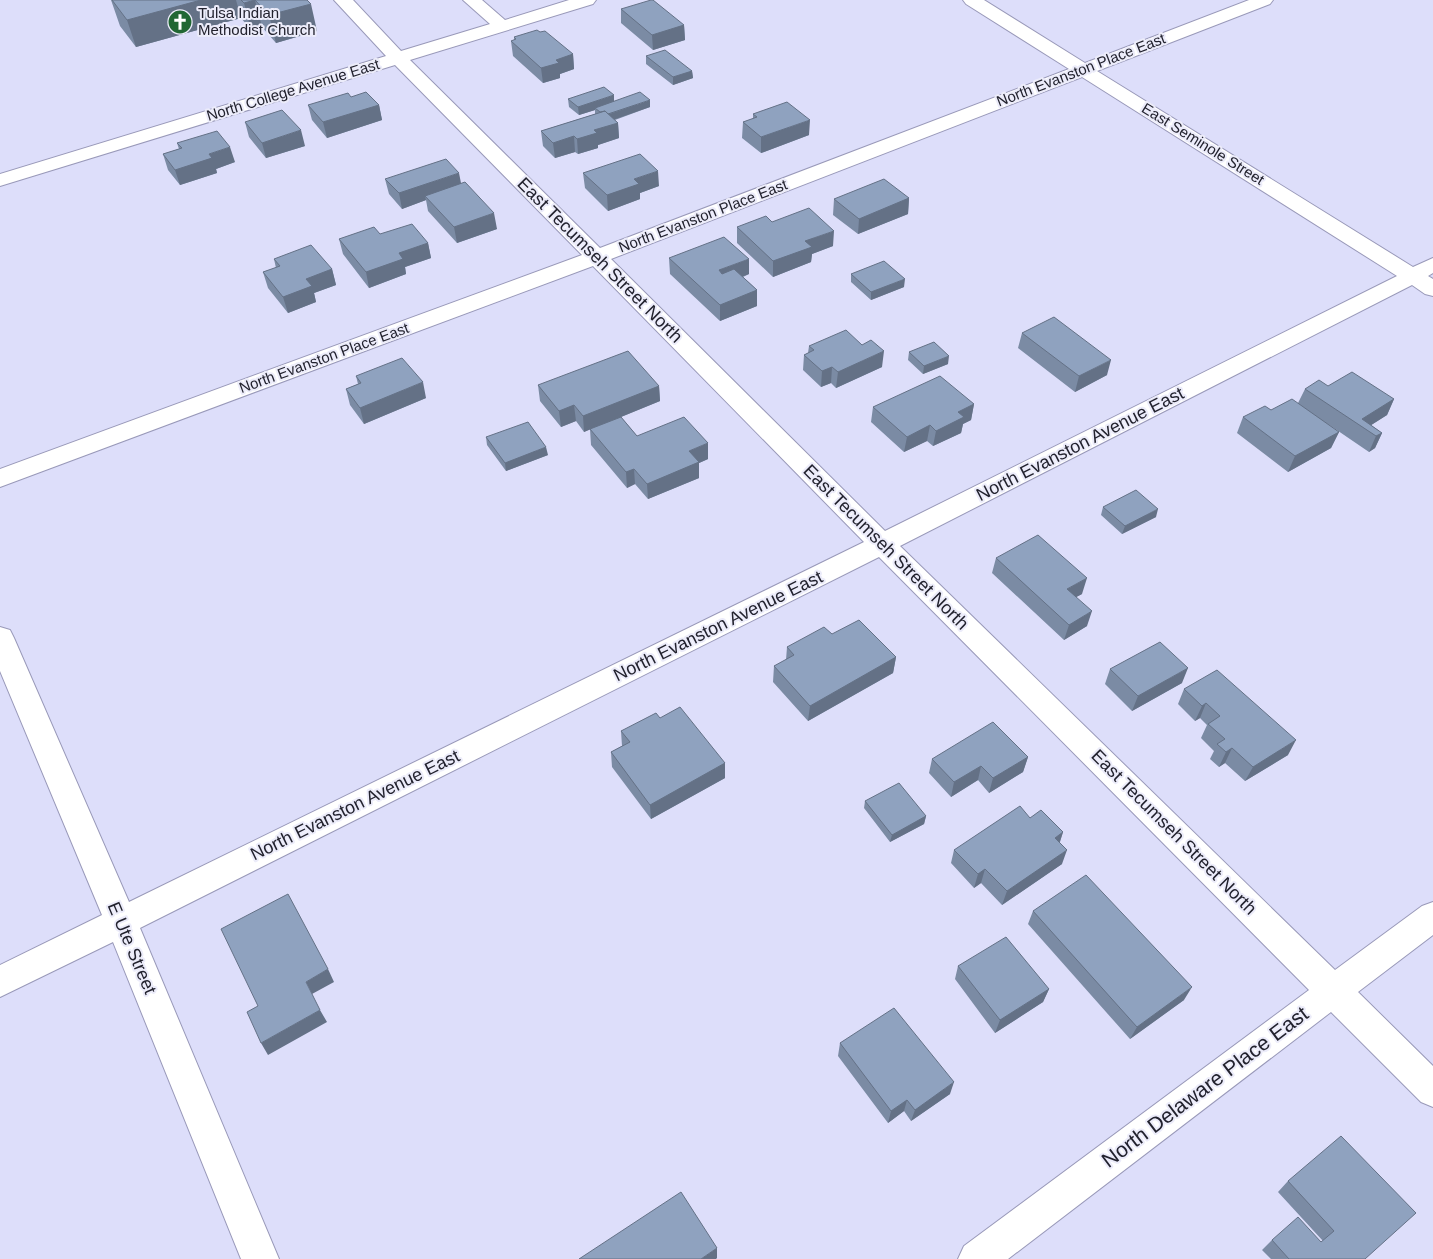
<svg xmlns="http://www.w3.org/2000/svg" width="1433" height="1259" font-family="Helvetica,sans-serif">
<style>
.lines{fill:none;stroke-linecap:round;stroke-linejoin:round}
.minor-casing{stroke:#9999b9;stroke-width:2}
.minor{fill:#fff;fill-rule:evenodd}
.wall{fill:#7b8ba4}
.shaded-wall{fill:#647186}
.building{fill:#8fa2bf;stroke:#647186}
.labels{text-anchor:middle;stroke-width:4;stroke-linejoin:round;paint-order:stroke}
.far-poi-label{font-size:15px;fill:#22222e;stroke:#ececfa;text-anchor:start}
.far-street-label{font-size:15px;fill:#22222e;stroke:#ececfa}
.street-label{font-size:18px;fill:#22222e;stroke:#ececfa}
.near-street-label{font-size:21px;fill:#22222e;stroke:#ececfa}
</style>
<rect width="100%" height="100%" fill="#dddefa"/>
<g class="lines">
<defs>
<path id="minor" d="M334,0H353L401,51L490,24L463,0H482L505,20L569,0H596L593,4L410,60L600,248L1069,69L966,4L963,0H984L1085,63L1249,0H1273L1270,4L1097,71L1413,267L1433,258V273L1428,276L1433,279V296L1425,294L1412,285L900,546L1335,970L1422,906L1433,902V935L1358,992L1433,1066V1107L1421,1102L1331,1012L1008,1259H958L964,1246L1309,990L879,557L140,928L279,1259H241L113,942L0,997V965L102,915L0,671V627L10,630L14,638L129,902L864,542L593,266L0,487V469L582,255L395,65L0,186V174L386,56ZM1082,77L1397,276L885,531L611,259Z"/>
</defs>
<use href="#minor" class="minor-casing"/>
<use href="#minor" class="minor"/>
</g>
<path class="wall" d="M111,0H307L317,31L276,43L262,27L251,30L241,18L136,47L120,26Z
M621,9L684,25L685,40L653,50L621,23Z
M514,37L573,54L574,69L560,74V78L543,83L513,56L511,41L514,40Z
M646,56L692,71L693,78L673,85L646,64Z
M351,97L379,105L382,120L327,138L312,120L308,105Z
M568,99L614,101L650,107L615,120L618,123L619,138L598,145V148L578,154L575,152L555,158L543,146L541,131L595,114V110L579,115L569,107Z
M753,114L809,135L761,153L742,138L743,122L753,119Z
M245,122L305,146L266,158L249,137Z
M177,143L235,162L216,169L217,173L180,185L168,170L163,154L179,149Z
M583,173L659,186L640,193V199L608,211L585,188Z
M385,179L461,183L497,229L457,243L428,211L426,200L402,209L389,194Z
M909,198L908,214L858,234L833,215L834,199Z
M772,222L833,246L812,254L811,262L773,277L737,243V227Z
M380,234L428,243L431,258L405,267L406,274L369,288L343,254L339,239Z
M669,258L749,274L743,277L757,290V306L720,321L670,274Z
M274,259L332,269L336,285L314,293L316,302L288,313L268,288L263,272L276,268Z
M851,274L904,287L871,300L851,282Z
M1022,333L1107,375L1075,392L1018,348Z
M809,346L882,367L836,388L831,383L821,387L803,370L804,355L808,353Z
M909,352L948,364L923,374L908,360Z
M356,376L426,398L364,424L350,405L346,389L358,384Z
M538,385L659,386L660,401L621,417L637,436L708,459L699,463V478L648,499L635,484L627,488L591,445L590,429L584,432L576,421L561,427L540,401Z
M1328,386L1394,399L1387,415L1371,425L1382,433L1375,448L1369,452L1325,422L1339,432L1331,448L1288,472L1237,433L1243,417L1298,403L1305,389Z
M974,404L971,420L963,424L961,433L933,446L927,441L904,452L871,422L873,407Z
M486,437L548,455L506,471L487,445Z
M1103,507L1156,517L1122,534L1101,515Z
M996,558L1082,594L1076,597L1087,626L1064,640L992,573Z
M832,634L896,657L893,673L808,721L773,682L774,666L786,660L787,647Z
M1110,669L1182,683L1132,711L1105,684Z
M1184,689L1288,755L1245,781L1225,763L1219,767L1210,759L1214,751L1201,738L1207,725L1200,718L1195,721L1178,704Z
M660,718L725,763V778L651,819L612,767L611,752L622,746L621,731Z
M1028,757L1023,772L989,793L978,780L951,797L929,773L932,759Z
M865,801L926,816L924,824L890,842L864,808Z
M1030,818L1063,832L1060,842L1062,864L1002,905L981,883L974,888L951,863L954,850Z
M1033,911L1184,1000L1130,1039L1028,924Z
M958,966L1049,989L1043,1002L995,1033L955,979Z
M840,1043L950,1094L911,1121L904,1111L888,1123L838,1056Z
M1288,1181L1365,1259H1271L1262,1250L1272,1240L1321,1242L1323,1241L1278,1192Z"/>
<path class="shaded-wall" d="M201,0H236L241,18L136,47L127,20Z
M255,0L262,27L251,30L244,3Z
M311,4L317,31L276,43L269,15Z
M684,25L685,40L653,50L652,35Z
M573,54L574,69L560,74V78L543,83L541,68L556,60Z
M692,71L693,78L673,85V77Z
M614,95V103L595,108V110L579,115L578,107Z
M650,100V107L604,123V116Z
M379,105L382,120L327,138L323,122Z
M810,120L809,135L761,153V137Z
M618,123L619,138L598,145V148L578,154L577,139L594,130Z
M301,130L305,146L266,158L262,143Z
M574,136L575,152L555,158L553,143Z
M230,147L235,162L216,169L217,173L180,185L175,170L209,154Z
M658,171L659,186L640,193V199L608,211L607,195L634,179Z
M459,173L462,188L425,196L426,200L402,209L399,193Z
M909,198L908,214L858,234L859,219Z
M494,213L497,229L457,243L454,227Z
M834,231L833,246L812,254L811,262L773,277V261L805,241Z
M428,243L431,258L405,267L406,274L369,288L366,272L399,253Z
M749,259V274L718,286L719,270Z
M332,269L336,285L314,293L316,302L288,313L283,297L306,279Z
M905,279L904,287L871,300V292Z
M757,290V306L720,321V305Z
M884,351L882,367L836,388L838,372Z
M949,356L948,364L923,374L924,366Z
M1111,360L1107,375L1075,392L1079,376Z
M832,367L831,383L821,387L822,371Z
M423,382L426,398L364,424L360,408Z
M659,386L660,401L584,432L583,416Z
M1394,399L1387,415L1365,429L1362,419Z
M974,404L971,420L963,424L961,433L933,446L936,431L958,412Z
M574,405L576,421L561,427L559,411Z
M930,425L927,441L904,452L907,437Z
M1339,432L1331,448L1288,472L1295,456Z
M1382,433L1375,448L1369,452L1376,436Z
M708,443V459L699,463V478L648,499L647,484L689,451Z
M546,447L548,455L506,471L505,463Z
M634,469L635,484L627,488L626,472Z
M1158,509L1156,517L1122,534L1125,526Z
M1087,578L1082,594L1063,604L1067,589Z
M1092,611L1087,626L1064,640L1069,625Z
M896,657L893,673L808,721L810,706Z
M1188,668L1182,683L1132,711L1138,696Z
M1206,703L1200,718L1195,721L1202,706Z
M1296,740L1288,755L1245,781L1253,767Z
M1232,748L1225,763L1219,767L1226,752Z
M1028,757L1023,772L989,793L993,778Z
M725,763V778L651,819L650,805Z
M981,766L978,780L951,797L954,782Z
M926,816L924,824L890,842L892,835Z
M1063,832L1058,847L1055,838Z
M1067,850L1062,864L1002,905L1007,891Z
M985,869L981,883L974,888L978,874Z
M328,969L334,982L312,994L306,982Z
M1192,987L1184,1000L1130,1039L1137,1027Z
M1049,989L1043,1002L995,1033L1000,1020Z
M320,1010L327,1022L268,1055L261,1043Z
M954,1082L950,1094L911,1121L915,1110Z
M907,1100L904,1111L888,1123L891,1111Z
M717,1248V1258L716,1259H701Z"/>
<path class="building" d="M112,0H201L127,20Z
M241,0H255L244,3Z
M255,0H307L311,4L269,15Z
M651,0H653L684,25L652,35L621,9Z
M537,30L540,32L545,31L573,54L556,60L559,63L541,68L511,41L516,39L514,37Z
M665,50L692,71L673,77L646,56Z
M604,87L614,95L578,107L568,99Z
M366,92L379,105L323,122L308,105L348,93L351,97Z
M640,92L650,100L608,114L605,111L600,112L595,108Z
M787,102L810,120L761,137L743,122L757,117L753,114Z
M282,110L301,130L262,143L245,122Z
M605,111L618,123L594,130L597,133L577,139L574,136L553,143L541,131Z
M217,131L230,147L209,154L212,158L175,170L163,154L182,148L177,143Z
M640,154L658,171L634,179L639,184L607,195L583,173Z
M446,159L459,173L399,193L385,179Z
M884,179L909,198L859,219L834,199Z
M465,182L494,213L454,227L425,196Z
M809,208L834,231L805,241L812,247L773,261L737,227L766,216L772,222Z
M412,224L428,243L399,253L403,259L366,272L339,239L374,227L380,234Z
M724,237L749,259L719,270L722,274L734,269L757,290L720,305L669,258Z
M311,245L332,269L306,279L312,286L283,297L263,272L280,266L274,259Z
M884,261L905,279L871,292L851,274Z
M1054,317L1111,360L1079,376L1022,333Z
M846,330L862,345L871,340L884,351L838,372L832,367L822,371L804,355L814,350L809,346Z
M934,342L949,356L924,366L909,352Z
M628,351L659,386L583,416L574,405L559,411L538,385Z
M402,358L423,382L360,408L346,389L361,383L356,376Z
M1352,372L1394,399L1362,419L1382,433L1376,436L1305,389L1319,380L1328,386Z
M940,376L974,404L958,412L964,417L936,431L930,425L907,437L873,407Z
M1292,399L1339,432L1295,456L1243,417L1265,406L1271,410Z
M621,417L637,436L684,417L708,443L689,451L699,462L647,484L634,469L626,472L590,429Z
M528,422L546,447L505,463L486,437Z
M1136,490L1158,509L1125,526L1103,507Z
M1038,535L1087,578L1067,589L1092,611L1069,625L996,558Z
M859,620L896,657L810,706L774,666L794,655L787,647L824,627L832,634Z
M1160,642L1188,668L1138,696L1110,669Z
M1217,670L1296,740L1253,767L1232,748L1226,752L1217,744L1225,739L1208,724L1220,716L1206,703L1202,706L1184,689Z
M680,707L725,763L650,805L611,752L630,742L621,731L656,713L660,718Z
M993,722L1028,757L993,778L981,766L954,782L932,759Z
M899,783L926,816L892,835L865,801Z
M1020,806L1030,818L1041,810L1063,832L1055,838L1067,850L1007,891L985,869L978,874L954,850Z
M1086,875L1192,987L1137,1027L1033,911Z
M288,894L328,969L306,982L320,1010L261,1043L247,1012L258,1006L221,929Z
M1006,937L1049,989L1000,1020L958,966Z
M894,1008L954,1082L915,1110L907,1100L891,1111L840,1043Z
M1341,1136L1416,1213L1365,1259H1289L1272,1240L1298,1217L1321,1242L1334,1231L1288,1181Z
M681,1192L717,1248L701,1259H579Z"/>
<defs>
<symbol id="church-disc" viewBox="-11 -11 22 22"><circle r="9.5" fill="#216733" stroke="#ececfa"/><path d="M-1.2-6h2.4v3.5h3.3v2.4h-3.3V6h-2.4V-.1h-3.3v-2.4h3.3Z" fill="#fff"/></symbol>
</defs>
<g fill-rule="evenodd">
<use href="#church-disc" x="166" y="8" width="28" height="28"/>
</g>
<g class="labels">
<g class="far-poi-label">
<text x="198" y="18">Tulsa Indian<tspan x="198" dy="17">Methodist Church</tspan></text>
</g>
<g class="far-street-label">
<text transform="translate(1081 70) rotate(-21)" y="5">North Evanston Place East</text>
<text transform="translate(293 90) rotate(-17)" y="5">North College Avenue East</text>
<text transform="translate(1203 144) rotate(32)" y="5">East Seminole Street</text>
<text transform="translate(703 216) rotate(-21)" y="5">North Evanston Place East</text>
<text transform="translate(324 358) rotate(-20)" y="5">North Evanston Place East</text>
</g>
<g class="street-label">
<text transform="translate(600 260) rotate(45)" y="6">East Tecumseh Street North</text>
<text transform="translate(1080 444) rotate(-27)" y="6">North Evanston Avenue East</text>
<text transform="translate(886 547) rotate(45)" y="6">East Tecumseh Street North</text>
<text transform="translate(718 626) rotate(-26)" y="6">North Evanston Avenue East</text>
<text transform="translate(355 805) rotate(-26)" y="6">North Evanston Avenue East</text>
<text transform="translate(1174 832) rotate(45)" y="6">East Tecumseh Street North</text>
<text transform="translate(132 948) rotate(67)" y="6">E Ute Street</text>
</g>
<g class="near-street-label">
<text transform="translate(1205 1087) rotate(-37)" y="7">North Delaware Place East</text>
</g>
</g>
</svg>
